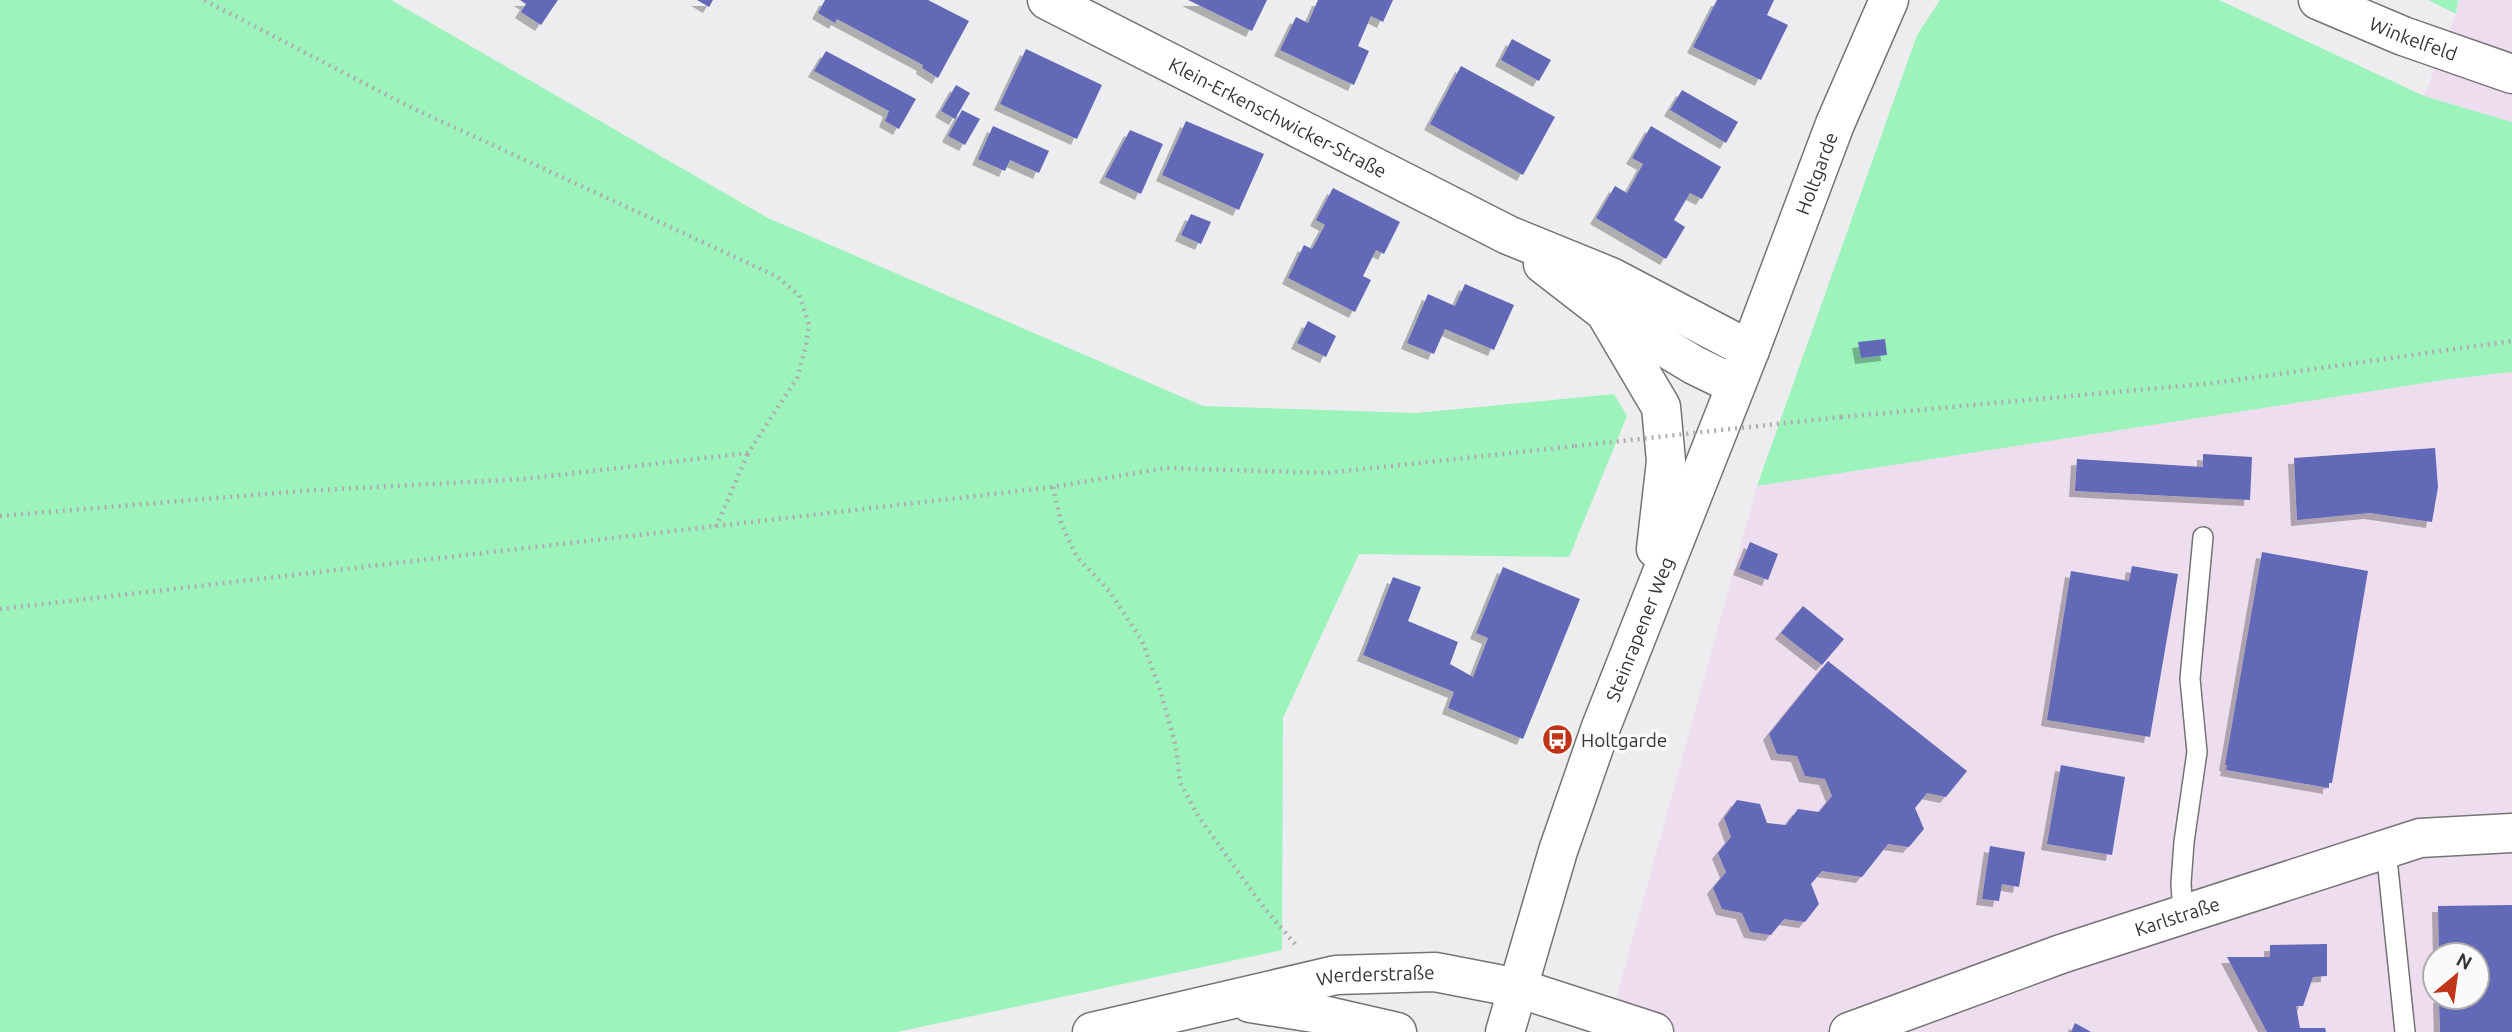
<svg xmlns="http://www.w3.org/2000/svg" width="2512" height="1032" font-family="Ubuntu,sans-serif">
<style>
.industrial{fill:#eeddef;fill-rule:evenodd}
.green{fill:#9cf3bc}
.building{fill:#6269b6;filter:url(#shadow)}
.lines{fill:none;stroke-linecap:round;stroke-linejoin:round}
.service-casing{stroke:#747476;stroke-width:22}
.minor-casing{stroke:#747476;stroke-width:41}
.tertiary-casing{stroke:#747476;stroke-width:41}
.path{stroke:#adadae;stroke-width:4.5;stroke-dasharray:2 5;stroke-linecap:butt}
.service{stroke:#fff;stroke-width:19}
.minor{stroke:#fff;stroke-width:38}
.tertiary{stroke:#fff;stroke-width:38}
.path-bridge{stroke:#adadae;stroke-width:4.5;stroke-dasharray:2 5;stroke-linecap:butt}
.labels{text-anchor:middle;stroke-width:7;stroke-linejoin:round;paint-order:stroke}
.street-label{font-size:19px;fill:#363637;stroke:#fafafc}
.poi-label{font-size:19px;fill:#363637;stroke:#fafafc;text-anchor:start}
</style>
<defs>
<filter id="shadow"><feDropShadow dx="-6" dy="6" stdDeviation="0" flood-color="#0004"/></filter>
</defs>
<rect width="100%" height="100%" fill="#ededef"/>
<path class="industrial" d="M2458,0H2512V122L2424,96L2456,14Z
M2512,372V1032H1607L1757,486L2451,379ZM2435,955H2477V997H2435Z"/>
<path class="green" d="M0,0H391L768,218L1203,406L1416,413L1614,394L1627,416L1569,557L1359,554L1283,718L1282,950L897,1032H0Z
M1940,0H2219L2424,96L2512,122V372L2451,379L1757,486L1917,35Z
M2428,0H2458L2456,14Z"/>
<path class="building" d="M520,0H558L541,25L521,12L526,4Z
M697,0H713L709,7Z
M825,0H928L969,21L938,78L922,68L923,65L837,19L835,23L818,13Z
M1188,0H1267L1252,31Z
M1318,0H1393L1383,22L1371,16L1358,46L1369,51L1354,85L1280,50L1296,17L1308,23Z
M1717,0H1774L1767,15L1788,25L1761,80L1693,47Z
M1512,39L1551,60L1539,81L1501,60Z
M1026,49L1102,85L1077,139L1000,104Z
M826,51L916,99L899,129L885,121L889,111L814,71Z
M1461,66L1555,117L1523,175L1430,124Z
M956,85L970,93L955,119L941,111Z
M1682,90L1738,122L1726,143L1670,110Z
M962,110L980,119L965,145L948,136Z
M1186,121L1264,154L1239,210L1162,175Z
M993,126L1049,151L1039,173L1010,160L1005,171L978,159Z
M1651,126L1721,167L1702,199L1690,193L1674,220L1685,227L1666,259L1596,218L1615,186L1627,193L1643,164L1632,158Z
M1130,130L1163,144L1141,194L1105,177Z
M1333,188L1400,222L1384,254L1376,250L1363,276L1371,280L1355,312L1288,278L1304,245L1312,249L1325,225L1316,220Z
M1191,214L1211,222L1201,244L1181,235Z
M1465,284L1514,305L1494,350L1445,329L1434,354L1407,343L1428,294L1455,306Z
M1308,321L1336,336L1326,357L1297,343Z
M1885,339L1887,355L1861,358L1858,342Z
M2435,448L2438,487L2432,522L2370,513L2297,520L2294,458Z
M2203,454L2252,457L2250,500L2075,491L2077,459L2203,467Z
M1750,542L1778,554L1768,580L1739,569Z
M2262,552L2368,571L2332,783H2329V788L2226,770L2227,765H2225Z
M2132,566L2178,574L2150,737L2047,720L2071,571L2129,581Z
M1503,567L1580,599L1523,739L1448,708L1454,692L1363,655L1393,577L1421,587L1408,621L1458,642L1450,664L1473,677L1488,638L1476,633Z
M1803,606L1844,639L1822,665L1781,633Z
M1828,661L1967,771L1946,797L1927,793L1915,808L1924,829L1909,847L1888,844L1862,877L1822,871L1811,884L1819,904L1805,922L1784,919L1771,935L1750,932L1742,913L1722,909L1713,888L1726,872L1718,853L1731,837L1724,818L1737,800L1760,804L1767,823L1786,825L1798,809L1819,812L1832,796L1825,779L1805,776L1797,756L1777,754L1769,734Z
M2061,765L2125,777L2112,855L2047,844Z
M1990,846L2025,852L2019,887L2002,884L1999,901L1982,899Z
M2512,905V1032H2440L2439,997H2477V955H2439L2438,906Z
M2327,944V976L2313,977L2303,1006H2296L2300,1028H2325L2326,1032H2267L2227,957H2270V945Z
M2075,1023L2091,1032H2071Z"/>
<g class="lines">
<defs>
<path id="service" d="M2386,849L2405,1032
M2183,914L2181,883L2184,842L2197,752L2190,679L2203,537"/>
<g id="minor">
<path id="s1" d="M2318,0L2403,36L2512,74"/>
<path d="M1250,1003L1314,1013L1397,1032"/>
<path id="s2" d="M1092,1032L1336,975L1435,972L1518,988L1654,1032"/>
<path id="s3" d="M1849,1032L2061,954L2420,838L2512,833"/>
</g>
<g id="tertiary">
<path id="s4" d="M1047,0L1508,235L1611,277L1750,350"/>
<path d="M1543,264L1605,312L1661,407L1666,461L1656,549"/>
<path d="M1607,313L1694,365L1735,385"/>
<path id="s5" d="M1505,1032L1558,851L1601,727L1750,350L1835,124L1889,0"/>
</g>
</defs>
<use href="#service" class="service-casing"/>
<use href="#minor" class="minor-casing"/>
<use href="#tertiary" class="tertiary-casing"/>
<path class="path" d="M1841,417L2214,383L2512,341
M1053,487L1062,526L1077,557L1110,592L1142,641L1159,686L1176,747L1180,782L1198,816L1265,909L1296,945
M0,516L301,491L523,479L748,453L797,378L806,346L809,324L799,295L776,276L406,105L204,0
M716,527L748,453
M0,609L1053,487L1165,468L1327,473L1575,446"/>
<use href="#service" class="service"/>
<use href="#minor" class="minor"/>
<use href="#tertiary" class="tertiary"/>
<path class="path-bridge" d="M1575,446L1841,417"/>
</g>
<defs>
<symbol id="bus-disc" viewBox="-11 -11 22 22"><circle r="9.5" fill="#c03518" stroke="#fafafc"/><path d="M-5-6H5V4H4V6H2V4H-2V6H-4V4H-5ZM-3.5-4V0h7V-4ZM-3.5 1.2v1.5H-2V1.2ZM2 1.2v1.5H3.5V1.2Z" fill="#fff"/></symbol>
</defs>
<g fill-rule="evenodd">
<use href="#bus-disc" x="1540" y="722" width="35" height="35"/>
</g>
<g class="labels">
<g class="street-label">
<text dy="7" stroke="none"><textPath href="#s1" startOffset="103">Winkelfeld</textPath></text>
<text dy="7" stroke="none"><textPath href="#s4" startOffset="259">Klein-Erkenschwicker-Straße</textPath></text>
<text dy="7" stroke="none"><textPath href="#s5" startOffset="914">Holtgarde</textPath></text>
<text dy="7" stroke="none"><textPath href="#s5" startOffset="425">Steinrapener Weg</textPath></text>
<text dy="7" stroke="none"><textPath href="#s3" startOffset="348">Karlstraße</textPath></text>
<text dy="7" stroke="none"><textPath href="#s2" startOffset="290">Werderstraße</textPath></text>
</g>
<g class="poi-label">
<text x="1581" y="747">Holtgarde</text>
</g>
</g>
<g transform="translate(2456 976) rotate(29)"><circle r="33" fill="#fafafc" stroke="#acacad" stroke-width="2"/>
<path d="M0-5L12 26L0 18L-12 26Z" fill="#c03518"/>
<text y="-10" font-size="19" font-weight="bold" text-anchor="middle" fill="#363637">N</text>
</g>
</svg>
